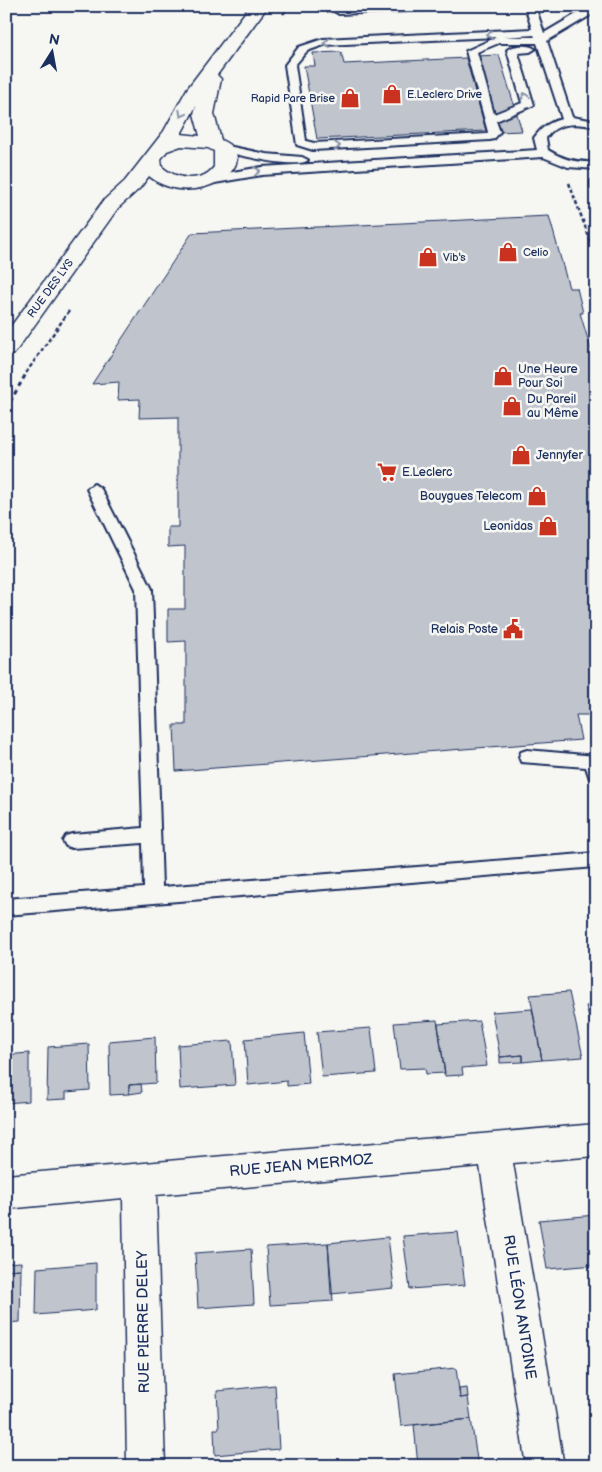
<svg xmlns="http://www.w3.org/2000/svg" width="602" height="1472" font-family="'Balsamiq Sans',sans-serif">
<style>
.building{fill:#c0c4cd;stroke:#1b2f5e}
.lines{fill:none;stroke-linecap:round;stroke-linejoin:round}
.lane-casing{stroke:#1b2f5e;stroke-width:4}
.street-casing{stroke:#1b2f5e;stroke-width:3}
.path-far1{stroke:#1b2f5e;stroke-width:2.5;stroke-dasharray:4 2.5;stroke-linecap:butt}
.path{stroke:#1b2f5e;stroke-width:3;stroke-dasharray:4.5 4;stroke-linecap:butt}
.lane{fill:#f6f6f2;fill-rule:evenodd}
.street{fill:#f6f6f2;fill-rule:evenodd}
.oneway{stroke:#8892a8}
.labels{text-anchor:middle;stroke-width:5;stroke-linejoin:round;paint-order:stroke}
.far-poi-label{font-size:11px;fill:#1b2f5e;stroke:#f6f6f2;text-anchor:start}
.far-street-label{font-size:11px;fill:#1b2f5e;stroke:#f6f6f2}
.poi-label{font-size:12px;fill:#1b2f5e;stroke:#f6f6f2;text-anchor:start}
.near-street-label{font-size:15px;fill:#1b2f5e;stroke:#f6f6f2}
</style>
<rect width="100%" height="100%" fill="#f6f6f2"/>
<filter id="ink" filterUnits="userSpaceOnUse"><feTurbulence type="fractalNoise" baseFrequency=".02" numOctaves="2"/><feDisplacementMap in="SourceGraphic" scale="10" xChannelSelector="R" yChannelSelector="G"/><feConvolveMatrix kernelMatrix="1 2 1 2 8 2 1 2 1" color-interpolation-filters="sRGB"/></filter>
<g filter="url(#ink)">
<path class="building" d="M341,52L344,64L466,58L486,131L317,139L304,66H315L313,53Z
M499,55L522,131L498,132L489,100L477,101L474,87L485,86L476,56Z
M549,216L569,288H577L583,313H580L596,366V715H576L581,740L176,771L174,725H186V641L168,642V609H185V546L168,547V527H178V417L139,418L140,399L118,400L119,382L92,384L192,233Z
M569,992L583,1057L542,1060L530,995Z
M596,1005V1046L586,1006Z
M532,1009L542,1060L523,1062V1055L500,1057L492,1012Z
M437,1020L445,1073L426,1074L425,1068L400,1069L394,1023Z
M479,1021L487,1066L462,1068L463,1075L445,1076L438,1024Z
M371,1028L376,1073L322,1077L317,1032Z
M304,1033L309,1084L287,1086V1081L248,1085L245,1039Z
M155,1037L156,1083L129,1085V1094L110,1095L109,1041Z
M232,1041L235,1085L180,1089L178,1045Z
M89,1044L90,1090L66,1092V1099L47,1100L48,1047Z
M29,1053V1101L6,1103V1055Z
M523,1055V1062L500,1063V1057Z
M141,1084L142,1092L129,1094V1085Z
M596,1215V1265L547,1269L539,1220Z
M458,1232L465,1285L410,1289L403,1236Z
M388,1237L394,1288L331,1294L328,1243Z
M328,1243L333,1301L270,1305L266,1247Z
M251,1249L254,1304L198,1308L195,1253Z
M21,1262V1269L6,1270V1263Z
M96,1263V1310L36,1315L37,1268Z
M21,1269L20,1322L6,1323V1270Z
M456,1368L460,1398L468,1397L471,1419L401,1426L395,1374Z
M275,1385L279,1449L215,1455L214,1429H219L217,1391Z
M467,1388L468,1397L460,1398L459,1389Z
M471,1419L478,1466H418L414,1425Z"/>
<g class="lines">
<defs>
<path id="lane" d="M377,6H461L456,9L339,14L334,11L339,8Z
M525,6H535L544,33L590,6H596V12L547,41L572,117L596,121V127C578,123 557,121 546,138L548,150C563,160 578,163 596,162V169L568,167L543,157L262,175L209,184L203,180L209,176L262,167L537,150L534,138C542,127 549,122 562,119L537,43H499L477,52L494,114L522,103L507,50C513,45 529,44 535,49L530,52L518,53L534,105L496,121L500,132L494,139L490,140L313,150L297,145L285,65L299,47L323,39L532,29ZM534,35L535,37H503ZM497,37L466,51L488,132L487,134L314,143L306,141L295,65L307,51L324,45Z
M223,145L266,154L302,157L308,160C298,170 234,154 219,150V146Z
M591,181H596V188L591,187Z
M94,484L101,489L152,589L162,887L596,853V867L6,915V899L144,888L143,843L72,848L66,846L63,841L66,836L72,834L143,828L136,589L87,489Z
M527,750L596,756V781L590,779L586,767L521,762L519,757L521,752Z"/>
<path id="street" d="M250,6H268L217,75L221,79L214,114L221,140C270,162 194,214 149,176L139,189L118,208L14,354L6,356V333L104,200L125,181L164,131L187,89ZM196,106L194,114L200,136L181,134ZM181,146L208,148L214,151V167C201,184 176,179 162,167L161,159L167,151Z
M596,1124V1156L513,1163L564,1466H526L480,1166L156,1195L165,1466H127L123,1198L6,1209V1175Z"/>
</defs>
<use href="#lane" class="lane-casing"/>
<use href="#street" class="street-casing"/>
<path class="path-far1" d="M283,14L289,6
M569,183L596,256
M26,373L69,311"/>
<path class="path" d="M6,409L27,372"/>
<use href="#lane" class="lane"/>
<use href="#street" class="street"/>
</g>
<defs><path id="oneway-chevron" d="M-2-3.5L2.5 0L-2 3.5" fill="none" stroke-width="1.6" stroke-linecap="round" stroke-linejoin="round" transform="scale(1.25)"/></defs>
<g class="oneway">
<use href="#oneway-chevron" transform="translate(490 35) rotate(177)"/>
<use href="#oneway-chevron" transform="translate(327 43) rotate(173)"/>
<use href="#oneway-chevron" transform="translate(525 96) rotate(-106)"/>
<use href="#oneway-chevron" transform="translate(182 114) rotate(118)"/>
<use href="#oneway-chevron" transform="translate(337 146) rotate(-3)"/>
<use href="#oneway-chevron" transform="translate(257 171) rotate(-6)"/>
</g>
</g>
<defs>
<symbol id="shop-bare" viewBox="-9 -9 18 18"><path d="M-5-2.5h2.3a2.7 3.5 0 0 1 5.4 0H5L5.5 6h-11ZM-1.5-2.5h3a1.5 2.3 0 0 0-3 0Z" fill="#c8321e" stroke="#f6f6f2" stroke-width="2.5" paint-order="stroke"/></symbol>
<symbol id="supermarket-bare" viewBox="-9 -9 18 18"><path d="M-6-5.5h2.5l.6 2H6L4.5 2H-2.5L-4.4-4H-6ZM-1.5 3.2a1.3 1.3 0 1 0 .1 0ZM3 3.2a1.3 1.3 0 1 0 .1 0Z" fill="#c8321e" stroke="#f6f6f2" stroke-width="2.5" paint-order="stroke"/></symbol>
<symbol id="civic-bare" viewBox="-9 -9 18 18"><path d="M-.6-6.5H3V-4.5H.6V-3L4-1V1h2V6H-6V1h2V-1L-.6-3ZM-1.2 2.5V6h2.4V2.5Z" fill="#c8321e" stroke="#f6f6f2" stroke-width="2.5" paint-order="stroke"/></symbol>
</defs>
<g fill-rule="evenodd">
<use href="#shop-bare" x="378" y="80" width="28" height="28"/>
<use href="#shop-bare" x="336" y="84" width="28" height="28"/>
<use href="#shop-bare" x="494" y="238" width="28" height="28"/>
<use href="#shop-bare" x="414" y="243" width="28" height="28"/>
<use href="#shop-bare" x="489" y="362" width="28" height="28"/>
<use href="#shop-bare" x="498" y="392" width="28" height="28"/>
<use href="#shop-bare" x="507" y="441" width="28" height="28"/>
<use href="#supermarket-bare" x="373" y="458" width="28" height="28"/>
<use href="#shop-bare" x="523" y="482" width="28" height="28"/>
<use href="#shop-bare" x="534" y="512" width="28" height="28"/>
<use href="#civic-bare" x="499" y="615" width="28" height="28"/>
</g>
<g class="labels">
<g class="far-poi-label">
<text x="407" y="98">E.Leclerc Drive</text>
<text x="335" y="102" text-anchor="end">Rapid Pare Brise</text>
<text x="523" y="256">Celio</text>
<text x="443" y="261">Vib's</text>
</g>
<g class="far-street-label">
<text transform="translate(50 288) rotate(-54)" y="4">RUE DES LYS</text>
</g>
<g class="poi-label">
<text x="518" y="373">Une Heure<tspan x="518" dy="14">Pour Soi</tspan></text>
<text x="527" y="403">Du Pareil<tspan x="527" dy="14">au Même</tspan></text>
<text x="536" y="459">Jennyfer</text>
<text x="402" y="476">E.Leclerc</text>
<text x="522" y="500" text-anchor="end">Bouygues Telecom</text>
<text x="533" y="530" text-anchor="end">Leonidas</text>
<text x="498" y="633" text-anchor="end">Relais Poste</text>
</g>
<g class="near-street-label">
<text transform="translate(301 1165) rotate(-5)" y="5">RUE JEAN MERMOZ</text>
<text transform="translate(520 1307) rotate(81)" y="5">RUE LÉON ANTOINE</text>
<text transform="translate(143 1322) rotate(-91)" y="5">RUE PIERRE DELEY</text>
</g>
</g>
<rect width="602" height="1472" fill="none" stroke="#f6f6f2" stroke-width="25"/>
<rect x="12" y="12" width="577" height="1447" fill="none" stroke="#1b2f5e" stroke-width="2" filter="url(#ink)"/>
<g transform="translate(52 52) rotate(11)" stroke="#f6f6f2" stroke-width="4" paint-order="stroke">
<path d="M0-4L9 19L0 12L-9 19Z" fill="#1b2f5e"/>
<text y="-8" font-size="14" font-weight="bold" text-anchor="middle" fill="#1b2f5e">N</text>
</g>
</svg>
